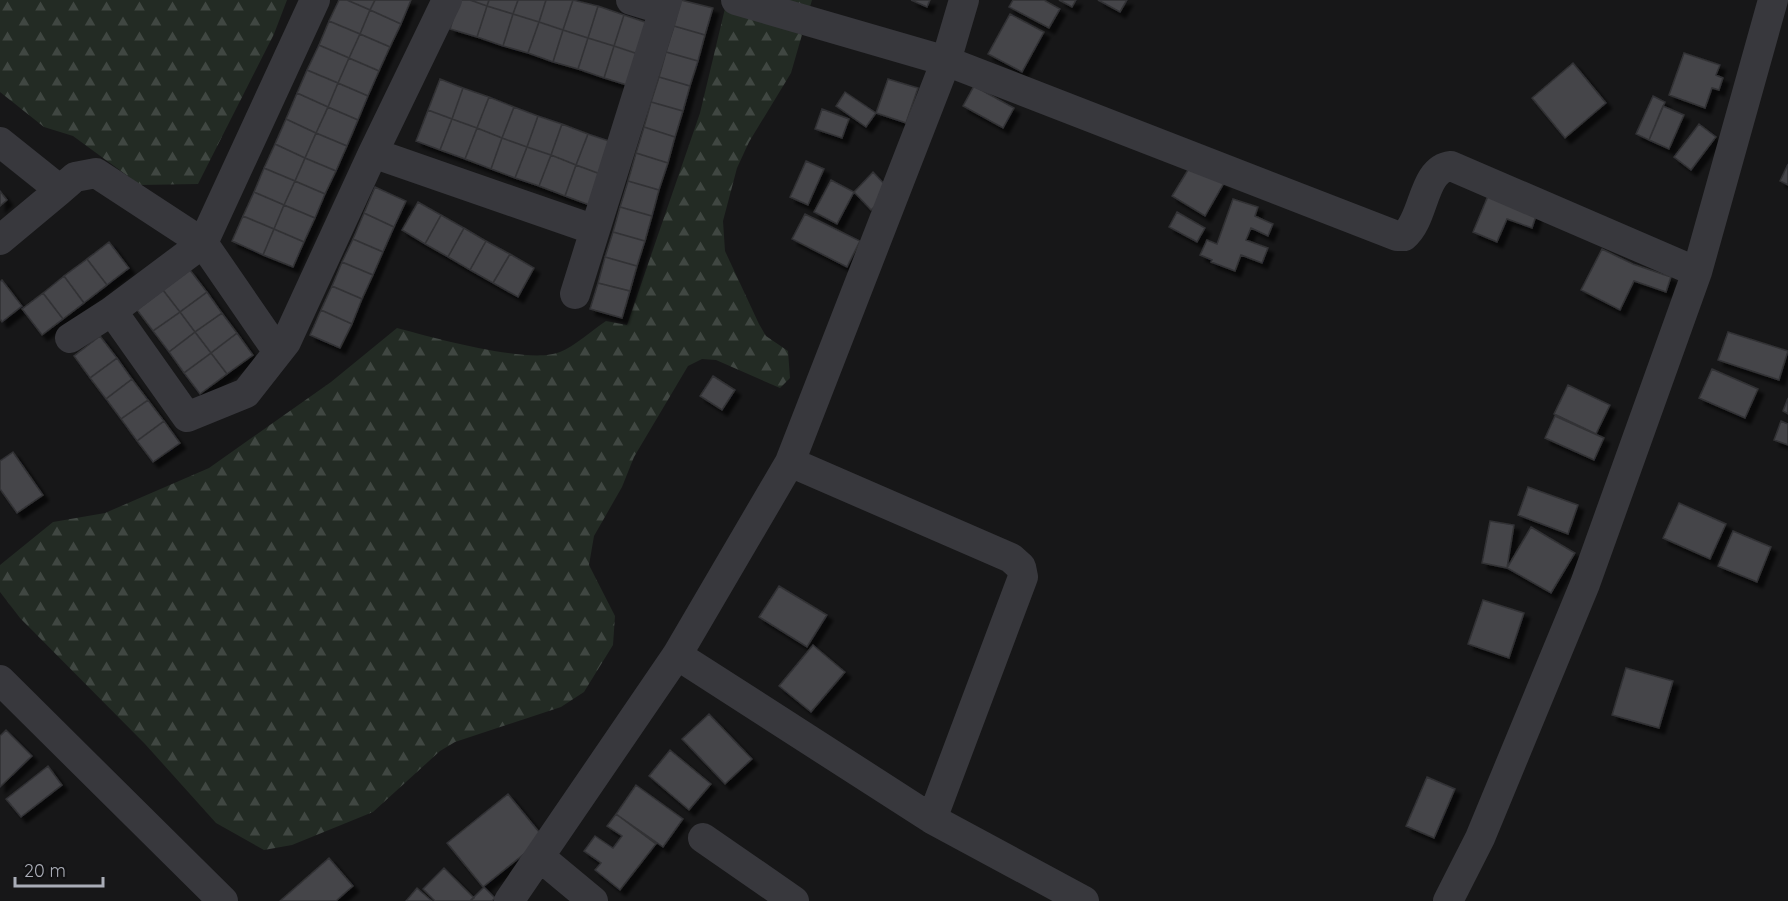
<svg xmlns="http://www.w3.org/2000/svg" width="1788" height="901" font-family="Quicksand,sans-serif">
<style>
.forest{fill:url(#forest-firs)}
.building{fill:#444448;stroke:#313134;stroke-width:1.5;filter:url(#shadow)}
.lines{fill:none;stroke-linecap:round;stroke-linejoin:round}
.minor{stroke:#38383d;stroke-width:30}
</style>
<defs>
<pattern id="forest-firs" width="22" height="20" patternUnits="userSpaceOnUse" patternTransform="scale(1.5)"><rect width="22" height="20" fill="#232b24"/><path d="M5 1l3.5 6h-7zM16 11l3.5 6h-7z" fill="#404742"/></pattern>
<filter id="shadow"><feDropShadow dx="5.5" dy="5.5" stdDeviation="1.5" flood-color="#0009"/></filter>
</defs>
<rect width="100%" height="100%" fill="#171718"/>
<path class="forest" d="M0,0H287L274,34L198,184L140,185L73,136L44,127L0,92Z
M727,0H812L791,73L749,142L737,168L723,221L725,251L759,324L766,336L788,351L790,378L780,388L716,360L702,359L688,366L634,457L622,487L594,536L589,565L615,616L613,645L584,692L561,707L455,742L440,751L373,812L292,845L264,850L216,823L145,744L20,618L0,592V565L53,522L105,513L209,468L331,382L397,328C431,337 529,365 560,352C574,347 592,330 606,321L627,325L700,113Z"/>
<path class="building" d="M339,0H347L370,10L360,34L329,21Z
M347,0H375L370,10Z
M375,0H411L401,24L370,10Z
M459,0H470L487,6L477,37L450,29Z
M470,0H489L487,6Z
M489,0H518L513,14L487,6Z
M518,0H546L539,22L513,14Z
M546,0H573L563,30L539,22Z
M573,0L598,6L588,38L563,30Z
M681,0L713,8L705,35L674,26Z
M911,0H930L927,7Z
M1013,0H1044L1060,9L1049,28L1009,7Z
M1059,0H1076L1072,7Z
M1098,0H1127L1120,12Z
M487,6L513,14L503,46L477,37Z
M598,6L624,15L614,46L588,38Z
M370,10L401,24L390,47L360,34Z
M513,14L539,22L528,53L503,46Z
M1010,14L1044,32L1022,72L988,54Z
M624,15L651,24L641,55L614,46Z
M329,21L360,34L349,58L319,45Z
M539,22L563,30L553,62L528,53Z
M674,26L705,35L698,61L666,52Z
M563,30L588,38L578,69L553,62Z
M360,34L390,47L379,71L349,58Z
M588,38L614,46L604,78L578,69Z
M319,45L349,58L338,83L307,70Z
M614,46L641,55L630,86L604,78Z
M666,52L698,61L690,86L659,77Z
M1684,53L1720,65L1716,75L1723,78L1719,90L1712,88L1705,108L1669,95Z
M349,58L379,71L368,96L338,83Z
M1573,63L1606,103L1565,138L1532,98Z
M307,70L338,83L328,107L297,93Z
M659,77L690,86L683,111L651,102Z
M440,79L463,88L452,119L428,110Z
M888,79L918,88L906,123L876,113Z
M338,83L368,96L358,120L328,107Z
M974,86L1014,108L1003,128L963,106Z
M463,88L489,97L477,128L452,119Z
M845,92L876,113L866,127L836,106Z
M297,93L328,107L316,133L286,119Z
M1653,96L1665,102L1649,140L1636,134Z
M489,97L514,107L502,138L477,128Z
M651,102L683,111L675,137L644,127Z
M1663,106L1684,115L1669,149L1649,140Z
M328,107L358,120L347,146L316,133Z
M514,107L538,116L527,147L502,138Z
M822,109L849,119L842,138L815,129Z
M428,110L452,119L440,150L416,141Z
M538,116L562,124L551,155L527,147Z
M286,119L316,133L305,158L275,144Z
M452,119L477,128L465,159L440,150Z
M562,124L588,134L576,165L551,155Z
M1699,124L1716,137L1691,170L1674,157Z
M644,127L675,137L668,163L636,153Z
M477,128L502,138L491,169L465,159Z
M316,133L347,146L336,171L305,158Z
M588,134L615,143L603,175L576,165Z
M502,138L527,147L515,178L491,169Z
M275,144L305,158L295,181L264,168Z
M527,147L551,155L539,186L515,178Z
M636,153L668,163L659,190L628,181Z
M551,155L576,165L565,196L539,186Z
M305,158L336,171L325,194L295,181Z
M806,161L824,169L808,205L790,197Z
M1788,164V185L1780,181Z
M576,165L603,175L592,206L565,196Z
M1191,165L1224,183L1205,216L1172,196Z
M264,168L295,181L284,205L254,192Z
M873,172L891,191L871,210L854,192Z
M831,180L854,192L837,224L814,212Z
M295,181L325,194L315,218L284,205Z
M628,181L659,190L652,216L620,207Z
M375,187L406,201L394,227L364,213Z
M0,191L7,200L0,206Z
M1490,191L1538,210L1532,228L1507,219L1497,242L1473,232Z
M254,192L284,205L274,229L243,216Z
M1233,199L1258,207L1255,216L1273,224L1268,236L1251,228L1246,240L1268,248L1262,263L1241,255L1235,271L1211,262L1212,260L1200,255L1207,240L1217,244Z
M418,202L441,215L425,244L402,230Z
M284,205L315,218L304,242L274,229Z
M620,207L652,216L645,241L613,232Z
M1177,212L1205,228L1197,242L1169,227Z
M364,213L394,227L383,252L353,239Z
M805,214L860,241L847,267L792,239Z
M441,215L464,228L448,257L425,244Z
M243,216L274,229L263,255L232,241Z
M464,228L486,241L470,270L448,257Z
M274,229L304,242L293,267L263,255Z
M613,232L645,241L637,266L605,257Z
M353,239L383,252L373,275L342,262Z
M486,241L510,254L493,283L470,270Z
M109,242L129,268L107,285L87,259Z
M1602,249L1633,264L1671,277L1666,292L1634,281L1620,310L1581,290Z
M510,254L534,268L518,297L493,283Z
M605,257L637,266L630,291L598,283Z
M87,259L107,285L84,303L64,276Z
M342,262L373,275L362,299L332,286Z
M190,270L207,292L180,312L163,290Z
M64,276L84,303L63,319L43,293Z
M2,280L22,306L2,322L0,319V282Z
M598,283L630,291L622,318L590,309Z
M332,286L362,299L352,324L321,310Z
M163,290L180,312L153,331L137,310Z
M207,292L222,313L195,332L180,312Z
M43,293L63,319L42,335L22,309Z
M321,310L352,324L340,348L310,335Z
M180,312L195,332L169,352L153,331Z
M222,313L237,333L211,353L195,332Z
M195,332L211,353L184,373L169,352Z
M1728,332L1788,351L1779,380L1718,360Z
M237,333L253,355L227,374L211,353Z
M100,336L117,358L90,378L74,356Z
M211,353L227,374L200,394L184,373Z
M117,358L132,379L106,399L90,378Z
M1712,369L1758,389L1745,418L1699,398Z
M713,376L735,390L722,410L700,396Z
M132,379L148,400L121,419L106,399Z
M1568,385L1610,405L1596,434L1554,414Z
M1788,398V414L1783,411Z
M148,400L164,421L137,441L121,419Z
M1555,416L1604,438L1594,460L1545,438Z
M164,421L180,443L153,462L137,441Z
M1781,421L1788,424V445L1774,440Z
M13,452L43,495L17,513L0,489V461Z
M1528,487L1578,505L1568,534L1518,515Z
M1679,503L1726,524L1710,559L1663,538Z
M1490,521L1514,525L1507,568L1482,563Z
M1531,527L1575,553L1551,593L1507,568Z
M1733,531L1771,547L1757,582L1718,566Z
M779,586L827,615L807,647L759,617Z
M1483,600L1524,613L1509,658L1468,644Z
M813,645L845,672L811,712L779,686Z
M1626,668L1673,681L1659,728L1612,715Z
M709,714L752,759L725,784L682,739Z
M6,730L32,756L0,787V736Z
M670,750L711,784L689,810L649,776Z
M48,766L62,785L21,817L6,799Z
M1427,777L1455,789L1434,838L1406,826Z
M636,785L683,819L663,847L616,814Z
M508,794L544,838L483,887L447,843Z
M616,814L656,844L620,890L595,870L601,863L584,851L595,836L613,848L622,836L607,826Z
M329,858L353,886L336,901H280Z
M444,868L474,898L470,901H435L423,889Z
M484,887L495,898L492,901H470Z
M417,888L432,901H406Z"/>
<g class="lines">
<path class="minor" d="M447,0L373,153L595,230
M631,0L664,10
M736,0L946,61L1397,236H1404C1425,219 1422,169 1451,166L1697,272
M0,142L60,190L75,177L96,173L203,243L315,0
M0,240L60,190
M575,294L667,0
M70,338L112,311
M278,352L203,243L112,311L187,417L246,393L286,342L373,153
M790,462L1011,558L1021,567L1023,577L932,819
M677,655L932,819L1084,901
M0,680L223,901
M703,838L794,901
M540,857L593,901
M509,901L677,655L790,462L946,61L964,0
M1448,901L1480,838L1585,584L1697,272L1773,0"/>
</g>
<path d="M15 877v9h88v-9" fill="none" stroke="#aaadb7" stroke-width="3"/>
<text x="24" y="877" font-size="18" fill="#aaadb7" stroke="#121213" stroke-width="4.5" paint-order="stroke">20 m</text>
</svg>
